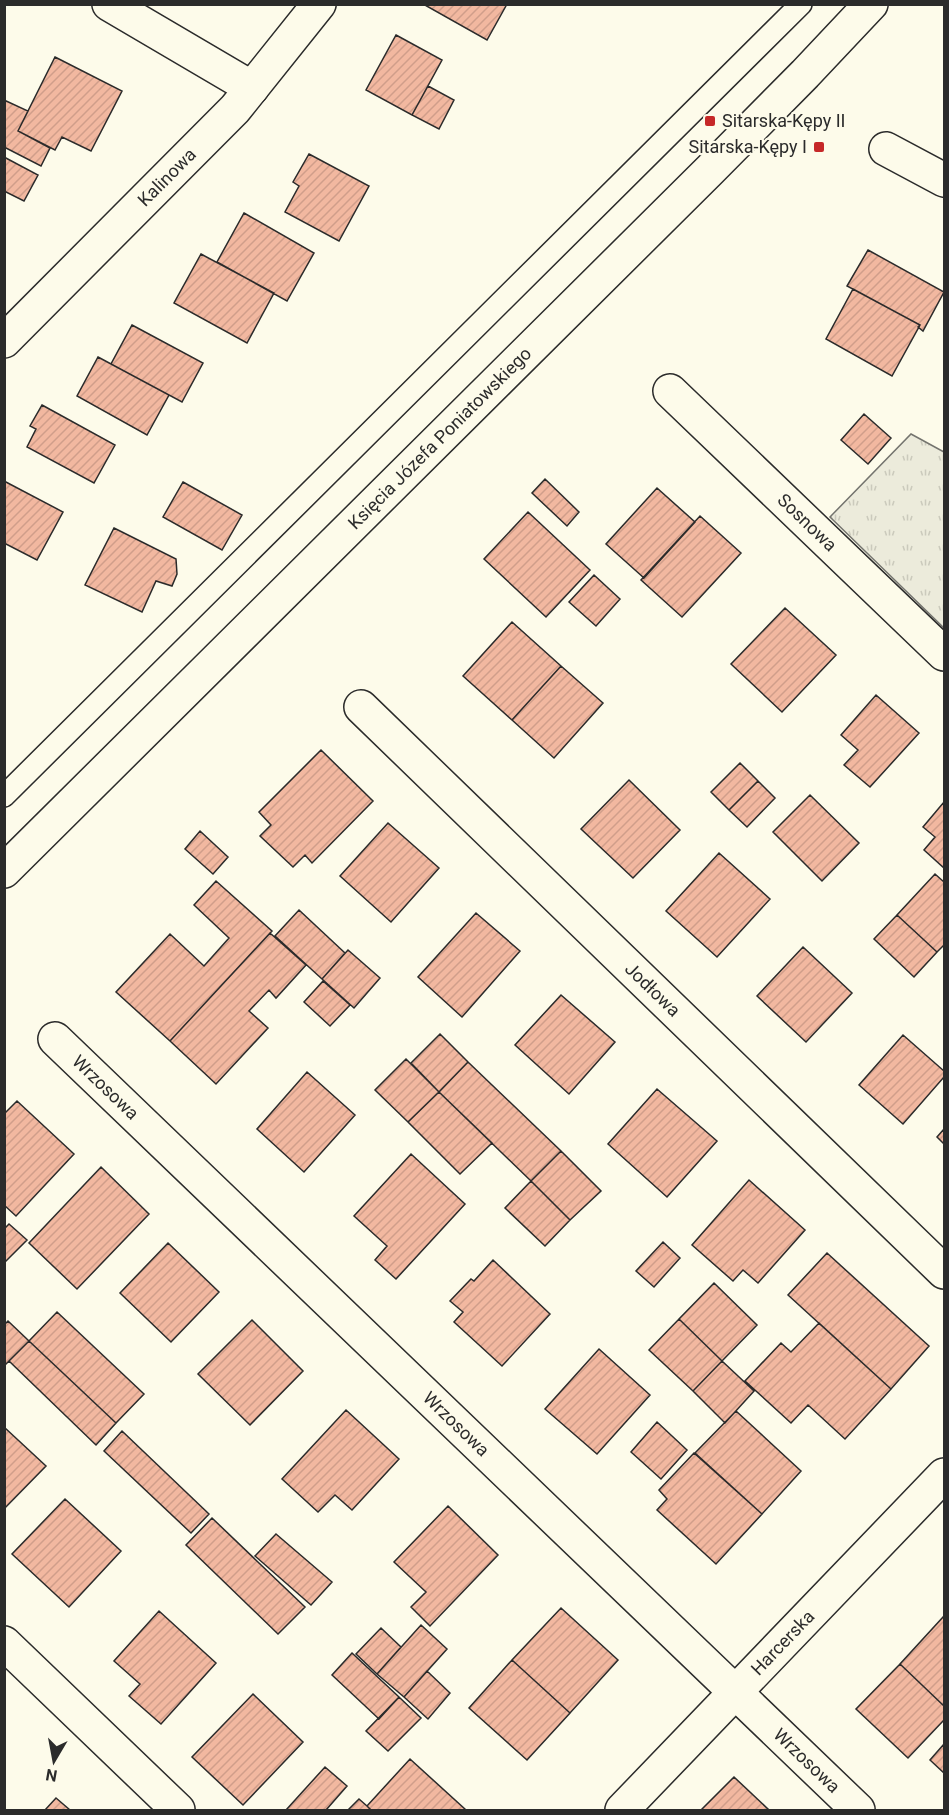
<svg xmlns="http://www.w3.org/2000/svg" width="949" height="1815" font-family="Roboto,sans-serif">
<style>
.park{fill:url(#park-tufts);stroke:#74746e;stroke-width:1.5}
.building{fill:url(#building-hatch);stroke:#2b2b2b;stroke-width:1.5}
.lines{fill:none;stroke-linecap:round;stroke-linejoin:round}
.service-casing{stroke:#2b2b2b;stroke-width:24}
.minor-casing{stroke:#2b2b2b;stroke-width:36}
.tertiary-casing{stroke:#2b2b2b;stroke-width:36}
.service{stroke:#fdfbea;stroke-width:21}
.minor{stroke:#fdfbea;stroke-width:33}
.tertiary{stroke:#fdfbea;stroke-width:33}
.poi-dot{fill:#c62828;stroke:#fdfbea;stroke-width:2}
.labels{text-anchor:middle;stroke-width:4.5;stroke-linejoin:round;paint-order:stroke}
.poi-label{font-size:18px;fill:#2b2b2b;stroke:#fdfbea;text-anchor:start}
.street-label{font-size:18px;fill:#2b2b2b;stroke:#fdfbea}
</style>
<defs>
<pattern id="park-tufts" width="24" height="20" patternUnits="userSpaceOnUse" patternTransform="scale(1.5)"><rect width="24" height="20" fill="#ecebdb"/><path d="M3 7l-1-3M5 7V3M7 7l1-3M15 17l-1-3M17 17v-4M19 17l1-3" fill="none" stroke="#cbcabc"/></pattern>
<pattern id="building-hatch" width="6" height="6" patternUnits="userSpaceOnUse" patternTransform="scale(1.5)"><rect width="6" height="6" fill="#f2b8a0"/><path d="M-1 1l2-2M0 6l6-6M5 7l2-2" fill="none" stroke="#d09e8a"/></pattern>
</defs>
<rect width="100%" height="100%" fill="#fdfbea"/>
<path class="park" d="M911,434L944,452V628L830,517Z"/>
<path class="building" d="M423,4H507L487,40Z
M396,35L442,60L412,115L366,90Z
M55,57L122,91L91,151L62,137L55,150L18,131Z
M428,86L454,100L439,129L412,115Z
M4,100L28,111L18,131L50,148L41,166L4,147Z
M309,154L369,186L339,241L285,212L299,186L293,182Z
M4,157L38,175L24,201L4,191Z
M244,213L314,253L287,301L217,262Z
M868,250L944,292L923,331L918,327L920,325L847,286Z
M201,254L274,293L247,343L174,303Z
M853,289L920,325L892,376L826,339Z
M132,325L203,363L182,402L111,364Z
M98,357L169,395L147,435L77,396Z
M42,405L115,445L94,483L27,447L36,429L30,426Z
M864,414L891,438L868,464L841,440Z
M545,479L579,512L567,526L532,493Z
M4,481L63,512L37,560L4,543Z
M183,482L242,515L222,550L163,517Z
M657,488L695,522L644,578L606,544Z
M528,512L590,570L546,617L484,559Z
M700,516L741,553L682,617L641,580Z
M114,528L176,559L177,574L172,586L156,581L142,612L85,585Z
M594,575L620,599L596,626L569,602Z
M785,608L836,655L782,712L731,664Z
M512,622L561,666L512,720L463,676Z
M561,666L603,703L554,758L512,720Z
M876,695L919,733L870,787L844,765L858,750L841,735Z
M321,750L373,801L312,863L305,855L293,867L260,836L271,825L259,812Z
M740,763L758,781L729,810L711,792Z
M629,780L680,830L633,878L581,829Z
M758,781L775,798L747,827L729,810Z
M810,795L859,843L822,881L773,832Z
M944,802V868L924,850L935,837L923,827Z
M388,823L439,868L391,922L340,876Z
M200,831L228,857L213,874L185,849Z
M719,853L770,899L717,957L666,911Z
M935,874L944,882V945L937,952L897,915Z
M216,881L272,931L170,1041L116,992L170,934L204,966L229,938L194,905Z
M299,910L345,953L322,979L275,936Z
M476,913L520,951L462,1017L418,977Z
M897,915L937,952L914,977L874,939Z
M270,933L306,965L276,998L269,990L249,1011L268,1028L216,1084L170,1041Z
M803,947L852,993L806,1042L757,996Z
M348,950L380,978L354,1008L322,979Z
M323,981L350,1005L330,1026L304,1002Z
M561,995L615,1042L569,1094L515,1045Z
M440,1034L468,1062L439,1092L411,1063Z
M903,1035L944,1071V1077L903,1124L859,1085Z
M406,1059L439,1092L408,1122L375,1090Z
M468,1062L561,1151L531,1181L439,1092Z
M307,1072L355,1115L304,1172L257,1129Z
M657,1089L717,1141L667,1197L608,1144Z
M439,1092L492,1143L460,1174L408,1122Z
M17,1101L74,1154L16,1216L4,1205V1114Z
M944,1129V1144L937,1137Z
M561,1151L601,1191L570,1220L531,1181Z
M411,1154L465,1204L396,1279L375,1260L387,1246L354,1216Z
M101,1167L149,1214L77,1289L29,1243Z
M749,1180L805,1230L758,1283L743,1270L733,1281L692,1245Z
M531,1181L570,1220L545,1246L505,1208Z
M9,1224L27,1240L4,1263V1229Z
M663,1242L680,1258L654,1287L636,1271Z
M168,1243L219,1292L171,1342L120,1293Z
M827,1253L929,1346L891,1389L788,1295Z
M493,1260L550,1314L502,1366L454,1322L463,1312L450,1301L471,1279L474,1281Z
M714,1283L757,1325L722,1361L679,1319Z
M57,1312L144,1394L116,1423L29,1341Z
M679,1319L722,1361L693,1391L649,1350Z
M252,1320L303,1371L250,1425L198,1374Z
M8,1321L29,1341L4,1366V1325Z
M819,1323L891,1389L845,1439L808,1405L791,1423L745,1381L781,1343L791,1352Z
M29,1341L116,1423L96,1445L9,1361Z
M599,1349L650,1395L597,1454L545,1409Z
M722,1361L754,1391L725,1423L693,1391Z
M346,1410L399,1459L352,1510L335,1495L318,1512L282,1479Z
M736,1411L801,1471L762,1514L695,1453Z
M657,1422L687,1450L661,1479L631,1452Z
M4,1427L46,1466L4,1509Z
M122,1431L209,1514L191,1533L104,1451Z
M694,1453L762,1514L716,1564L657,1510L667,1499L659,1490Z
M65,1499L121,1551L69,1607L12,1554Z
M448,1506L498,1555L430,1626L411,1607L426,1592L394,1562Z
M212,1518L305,1607L278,1634L186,1545Z
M276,1534L332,1582L311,1605L255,1556Z
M561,1608L618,1660L570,1713L512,1660Z
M159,1611L216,1663L161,1724L129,1696L140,1684L114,1661Z
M944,1616V1706L900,1664Z
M421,1625L447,1649L404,1697L377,1674Z
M381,1628L401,1647L377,1674L356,1654Z
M352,1653L399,1697L379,1719L332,1675Z
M512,1660L570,1713L527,1760L469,1708Z
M900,1664L944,1706V1720L908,1758L856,1709Z
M427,1671L450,1693L428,1719L404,1697Z
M253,1694L303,1742L243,1805L192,1757Z
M399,1697L421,1718L388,1751L366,1731Z
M944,1744V1773L930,1760Z
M410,1759L466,1810H371L367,1806Z
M325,1767L347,1786L326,1810H286Z
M734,1777L769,1810H701Z
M56,1798L70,1810H45Z
M359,1799L367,1806L371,1810H348Z"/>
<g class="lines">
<defs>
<path id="service" d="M4,796L801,4"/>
<g id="minor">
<path d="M109,4L252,88"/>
<path d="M886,149L944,180"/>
<path id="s1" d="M4,341L235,109L319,4"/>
<path id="s2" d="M670,391L944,654"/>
<path id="s3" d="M361,707L944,1272"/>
<path id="s4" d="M55,1039L858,1810"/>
<path d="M4,1643L178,1810"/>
<path id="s5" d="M622,1810L944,1475"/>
</g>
<g id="tertiary">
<path id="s6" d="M4,871L710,170L805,74L871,4"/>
</g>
</defs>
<use href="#service" class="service-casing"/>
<use href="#minor" class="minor-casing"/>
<use href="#tertiary" class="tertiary-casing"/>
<use href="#service" class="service"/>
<use href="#minor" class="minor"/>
<use href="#tertiary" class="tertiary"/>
</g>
<g class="poi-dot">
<rect x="704" y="115" width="12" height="12" rx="3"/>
<rect x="813" y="141" width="12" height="12" rx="3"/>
</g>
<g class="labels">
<g class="poi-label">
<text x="722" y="127">Sitarska-Kępy II</text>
<text x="807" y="153" text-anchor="end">Sitarska-Kępy I</text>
</g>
<g class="street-label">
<text dy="6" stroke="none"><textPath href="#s1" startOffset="231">Kalinowa</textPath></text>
<text dy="6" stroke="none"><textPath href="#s6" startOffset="614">Księcia Józefa Poniatowskiego</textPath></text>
<text dy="6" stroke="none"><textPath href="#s2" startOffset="190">Sosnowa</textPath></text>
<text dy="6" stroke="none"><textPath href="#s3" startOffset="406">Jodłowa</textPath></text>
<text dy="6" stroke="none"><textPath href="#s4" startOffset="70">Wrzosowa</textPath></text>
<text dy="6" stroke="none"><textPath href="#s4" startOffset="556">Wrzosowa</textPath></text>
<text dy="6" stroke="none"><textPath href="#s5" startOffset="232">Harcerska</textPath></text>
<text dy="6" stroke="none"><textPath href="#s4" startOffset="1042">Wrzosowa</textPath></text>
</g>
</g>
<rect width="949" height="1815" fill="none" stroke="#2b2b2b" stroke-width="12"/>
<g transform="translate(54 1761) rotate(190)" stroke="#fdfbea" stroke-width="4.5" paint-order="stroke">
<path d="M0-4.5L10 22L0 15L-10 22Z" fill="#2b2b2b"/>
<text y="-9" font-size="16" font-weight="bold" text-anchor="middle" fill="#2b2b2b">N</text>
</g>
</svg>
